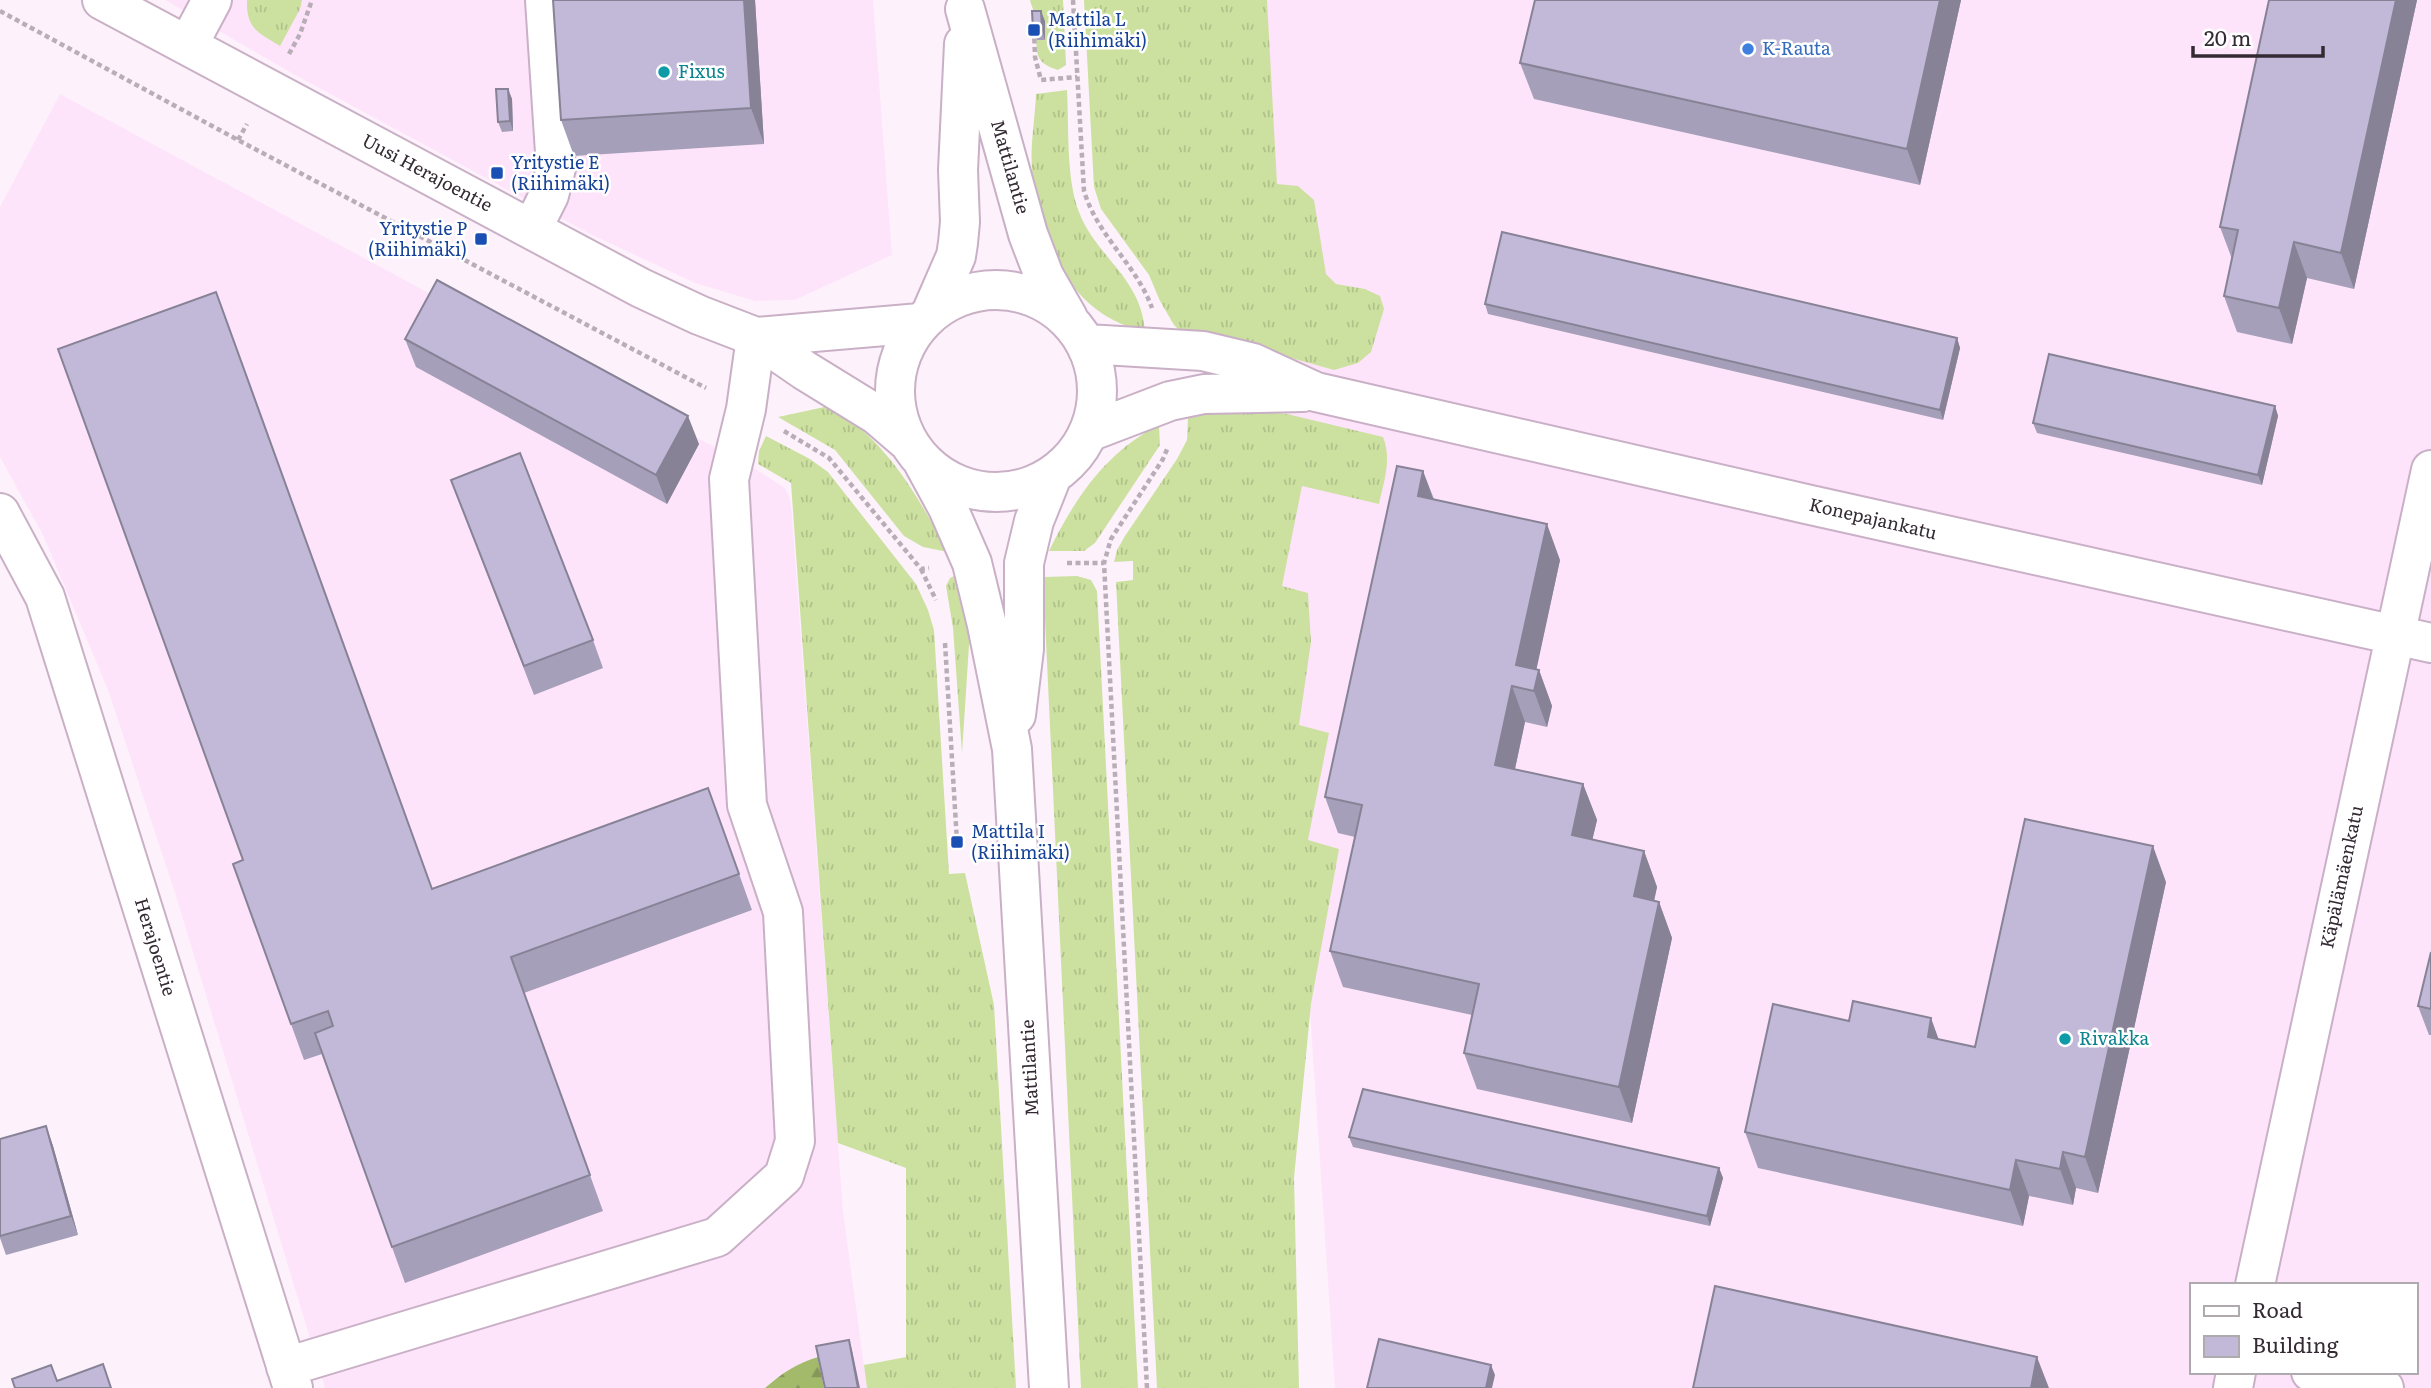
<svg xmlns="http://www.w3.org/2000/svg" width="2431" height="1388" font-family="Literata,serif">
<style>
.built{fill:#fee4fb;fill-rule:evenodd}
.grass{fill:url(#grass-tufts)}
.forest{fill:url(#forest-firs)}
.lines{fill:none;stroke-linecap:round;stroke-linejoin:round}
.minor-casing{stroke:#c9b0c6;stroke-width:42}
.path{stroke:#b9aeb7;stroke-width:4.5;stroke-dasharray:5 3.5;stroke-linecap:butt}
.minor{stroke:#fff;stroke-width:38}
.wall{fill:#a69fb9}
.shaded-wall{fill:#878296}
.building{fill:#c1b9d7;stroke:#878296;stroke-width:2}
.transit-dot{fill:#1a4fb4;stroke:#fff;stroke-width:2.5}
.shop-dot{fill:#3f7fe0;stroke:#fff;stroke-width:2.5}
.culture-dot{fill:#0f9aa8;stroke:#fff;stroke-width:2.5}
.labels{text-anchor:middle;stroke-width:5;stroke-linejoin:round;paint-order:stroke}
.transit-label{font-size:18px;fill:#164399;stroke:#fff;text-anchor:start}
.shop-label{font-size:18px;fill:#366cbe;stroke:#fff;text-anchor:start}
.culture-label{font-size:18px;fill:#0d838f;stroke:#fff;text-anchor:start}
.street-label{font-size:18px;fill:#342a33;stroke:#fff}
</style>
<defs>
<pattern id="grass-tufts" width="24" height="20" patternUnits="userSpaceOnUse" patternTransform="scale(1.75)"><rect width="24" height="20" fill="#cce1a0"/><path d="M3 7l-1-3M5 7V3M7 7l1-3M15 17l-1-3M17 17v-4M19 17l1-3" fill="none" stroke="#b0c18a"/></pattern>
<pattern id="forest-firs" width="22" height="20" patternUnits="userSpaceOnUse" patternTransform="scale(1.75)"><rect width="22" height="20" fill="#a3ba6b"/><path d="M5 1l3.5 6h-7zM16 11l3.5 6h-7z" fill="#869759"/></pattern>
</defs>
<rect width="100%" height="100%" fill="#fdf2fb"/>
<path class="built" d="M165,0H873L892,255L795,300L755,301L695,283L590,234L295,75Z
M1243,0H2431V1388H1335ZM2191,1285H2415V1372H2191Z
M60,94L757,470L785,488L790,498L792,515L843,1211L867,1388H824L818,1357L780,1375L765,1388H325L175,893L108,690L43,535L0,457V207Z"/>
<path class="grass" d="M247,0H302L300,9L280,46C258,32 246,29 247,0Z
M1030,0H1063L1066,65L1058,70C1030,62 1038,47 1036,23C1036,15 1032,8 1030,0Z
M1084,0H1267L1277,184L1298,186L1314,200L1326,274L1336,284L1365,289L1380,296L1384,309L1371,352L1358,363L1334,370L1221,338L1182,333L1174,325L1160,301L1149,275L1101,209L1094,187Z
M1067,90C1069,125 1066,180 1079,212C1096,257 1142,278 1145,332C1080,315 1055,270 1040,207C1037,195 1032,182 1032,170C1030,145 1035,119 1036,94Z
M829,406C887,440 917,495 948,552L923,547L904,536L835,450L778,417Z
M1249,410L1287,414L1383,437C1392,459 1384,481 1379,504L1302,486L1282,586L1308,593L1311,642L1299,725L1329,733L1308,840L1339,849L1311,1004L1294,1178L1299,1388H1157L1116,582L1133,580V561L1114,562L1117,550L1125,536L1177,459L1187,440L1188,418L1219,412Z
M1159,425L1160,445L1095,543L1084,551H1049C1075,498 1106,452 1159,425Z
M766,436L810,459L828,472L916,584L928,610L934,630L949,874L965,873L994,1005L1016,1388H867L864,1365L906,1357V1168L838,1143L791,483L758,464L759,451Z
M956,575L970,630L962,753L953,628L946,586L950,578Z
M1077,576L1091,580L1097,591L1138,1388H1081L1043,577Z"/>
<path class="forest" d="M818,1357L824,1388H765C781,1374 797,1363 818,1357Z"/>
<g class="lines">
<defs>
<path id="minor" d="M102,0L641,288L699,315L756,337L804,370L877,415L906,440
M965,9L1028,234L1044,276L1068,318
M188,45L212,0
M532,229L549,195L556,168L545,0
M895 391a101 101 0 1 1 202 0a101 101 0 1 1-202 0Z
M932,311L956,256L958,243L960,222L958,170L964,44
M756,337L920,323
M1087,344L1203,351L1253,363L1316,392L1806,504L2431,643
M1089,432L1170,401L1204,394L1303,392
M923,462L948,508L972,563L987,625L1012,749L1049,1388
M0,513L45,597L293,1388
M1016,715L1024,649V563L1034,521L1052,476
M2255,1285L2431,470
M286,1367L717,1237L784,1176L795,1141L783,912L747,805L729,479L746,409L756,337
M2311,1372L2384,1388
M2233,1388L2236,1372"/>
</defs>
<use href="#minor" class="minor-casing"/>
<path class="path" d="M1073,0L1084,191C1098,237 1136,264 1152,308
M0,11L238,140L706,388
M1034,30L1035,57L1041,80L1077,77
M289,54L300,34L312,0
M238,140L247,124
M784,431L829,458L921,569L929,568
M1067,563H1104
M921,569L936,600
M945,643L957,842
M1147,1388L1104,563L1111,539L1163,459L1168,447"/>
<use href="#minor" class="minor"/>
</g>
<path class="wall" d="M553,0H755L764,144L574,156L561,120Z
M1961,0L1920,185L1534,99L1520,63Z
M2269,0H2417L2354,289L2307,278L2292,344L2237,332L2224,296L2232,259L2220,227Z
M1045,21V40H1037L1033,30Z
M508,89L512,99L513,131L502,132L498,122Z
M1485,304L1957,338L1960,348L1943,420L1488,314Z
M405,339L699,444L667,504L416,367Z
M2275,406L2278,416L2262,485L2037,433L2033,423Z
M1423,471L1434,499L1560,560L1536,669L1539,670L1552,706L1547,727L1525,722L1515,769L1583,784L1597,820L1592,840L1644,851L1657,887L1654,901L1659,902L1672,938L1632,1123L1477,1089L1464,1053L1472,1015L1343,987L1330,951L1355,837L1338,833L1325,797Z
M451,480L593,640L603,668L534,695Z
M708,788L752,910L524,993L603,1211L405,1283L322,1054L304,1060L233,864L432,889Z
M2166,882L2098,1193L2076,1188L2073,1205L2029,1196L2023,1226L1758,1168L1745,1132L1849,1021L1975,1047Z
M2431,952V1035H2429L2418,1006Z
M46,1126L53,1146L78,1235L6,1255L0,1238V1139Z
M1349,1137L1719,1168L1723,1178L1710,1226L1353,1147Z"/>
<path class="shaded-wall" d="M744,0H755L764,144L751,108Z
M1940,0H1961L1920,185L1907,149Z
M2396,0H2417L2354,289L2341,253Z
M1041,11L1045,21V40L1042,30Z
M508,89L512,99L513,131L510,121Z
M2294,242L2307,278L2292,344L2279,308Z
M1957,338L1960,348L1943,420L1940,410Z
M2275,406L2278,416L2262,485L2258,475Z
M688,416L699,444L667,504L656,475Z
M1423,471L1436,507L1418,496Z
M1547,524L1560,560L1532,690L1516,665Z
M1539,670L1552,706L1547,727L1534,691Z
M1512,686L1525,722L1508,801L1495,765Z
M1583,784L1597,820L1585,871L1572,835Z
M2153,846L2166,882L2098,1193L2085,1157Z
M1644,851L1657,887L1647,933L1634,896Z
M1659,902L1672,938L1632,1123L1619,1087Z
M1931,1018L1944,1054L1928,1037Z
M46,1126L53,1146L78,1235L71,1216Z
M2063,1152L2076,1188L2073,1205L2060,1169Z
M2016,1160L2029,1196L2023,1226L2010,1190Z
M1719,1168L1723,1178L1710,1226L1707,1216Z
M849,1340L852,1350L860,1388H858Z
M2037,1357L2049,1388H2031Z
M1491,1365L1495,1375L1492,1388H1486Z"/>
<path class="building" d="M553,0H744L751,108L561,120Z
M1535,0H1940L1907,149L1520,63Z
M2269,0H2396L2341,253L2294,242L2279,308L2224,296L2238,230L2220,227Z
M1032,11H1041L1042,30H1033Z
M496,89H508L510,121L498,122Z
M1502,232L1957,338L1940,410L1485,304Z
M437,280L688,416L656,475L405,339Z
M216,292L432,889L708,788L739,874L511,957L590,1175L392,1247L315,1033L333,1026L328,1011L291,1024L233,864L243,860L58,349Z
M2049,354L2275,406L2258,475L2033,423Z
M520,453L593,640L524,666L451,480Z
M1397,466L1423,471L1418,496L1547,524L1516,665L1539,670L1534,691L1512,686L1495,765L1583,784L1572,835L1644,851L1634,896L1659,902L1619,1087L1464,1053L1479,984L1330,951L1362,805L1325,797Z
M2025,819L2153,846L2085,1157L2063,1152L2060,1169L2016,1160L2010,1190L1745,1132L1773,1004L1849,1021L1853,1001L1931,1018L1928,1037L1975,1047Z
M2431,952V1009L2418,1006Z
M1363,1089L1719,1168L1707,1216L1349,1137Z
M46,1126L71,1216L0,1236V1139Z
M1715,1286L2037,1357L2031,1388H1693Z
M1379,1339L1491,1365L1486,1388H1367Z
M849,1340L858,1388H825L816,1346Z
M103,1364L111,1388H15L12,1379L51,1365L57,1381Z"/>
<g class="transit-dot">
<rect x="1027" y="23" width="14" height="14" rx="3.5"/>
<rect x="490" y="166" width="14" height="14" rx="3.5"/>
<rect x="474" y="232" width="14" height="14" rx="3.5"/>
<rect x="950" y="835" width="14" height="14" rx="3.5"/>
</g>
<circle class="shop-dot" cx="1748" cy="49" r="7"/>
<g class="culture-dot">
<circle cx="664" cy="72" r="7"/>
<circle cx="2065" cy="1039" r="7"/>
</g>
<g class="labels">
<g class="transit-label">
<text x="1048" y="26">Mattila L<tspan x="1048" dy="21">(Riihimäki)</tspan></text>
<text x="511" y="169">Yritystie E<tspan x="511" dy="21">(Riihimäki)</tspan></text>
<text x="467" y="235" text-anchor="end">Yritystie P<tspan x="467" dy="21">(Riihimäki)</tspan></text>
<text x="971" y="838">Mattila I<tspan x="971" dy="21">(Riihimäki)</tspan></text>
</g>
<g class="shop-label">
<text x="1762" y="55">K-Rauta</text>
</g>
<g class="culture-label">
<text x="678" y="78">Fixus</text>
<text x="2079" y="1045">Rivakka</text>
</g>
<g class="street-label">
<text transform="translate(1010 167) rotate(74)" y="6">Mattilantie</text>
<text transform="translate(427 173) rotate(28)" y="6">Uusi Herajoentie</text>
<text transform="translate(1873 519) rotate(13)" y="6">Konepajankatu</text>
<text transform="translate(2342 877) rotate(-78)" y="6">Käpälämäenkatu</text>
<text transform="translate(155 947) rotate(73)" y="6">Herajoentie</text>
<text transform="translate(1030 1068) rotate(-93)" y="6">Mattilantie</text>
</g>
</g>
<rect x="2190" y="1283" width="228" height="91" fill="#ffffff" stroke="#aeaaad" stroke-width="2"/>
<rect x="2204" y="1306" width="35" height="10" fill="#ffffff" stroke="#aeaaad" stroke-width="2"/>
<text x="2252" y="1318" font-size="21" fill="#342a33">Road</text>
<rect x="2204" y="1336" width="35" height="21" fill="#c1b9d7" stroke="#aeaaad" stroke-width="2"/>
<text x="2252" y="1353" font-size="21" fill="#342a33">Building</text>
<path d="M2193 46v10h130v-10" fill="none" stroke="#342a33" stroke-width="3.5"/>
<text x="2204" y="46" font-size="21" fill="#342a33" stroke="#ffffff" stroke-width="5" paint-order="stroke">20 m</text>
</svg>
